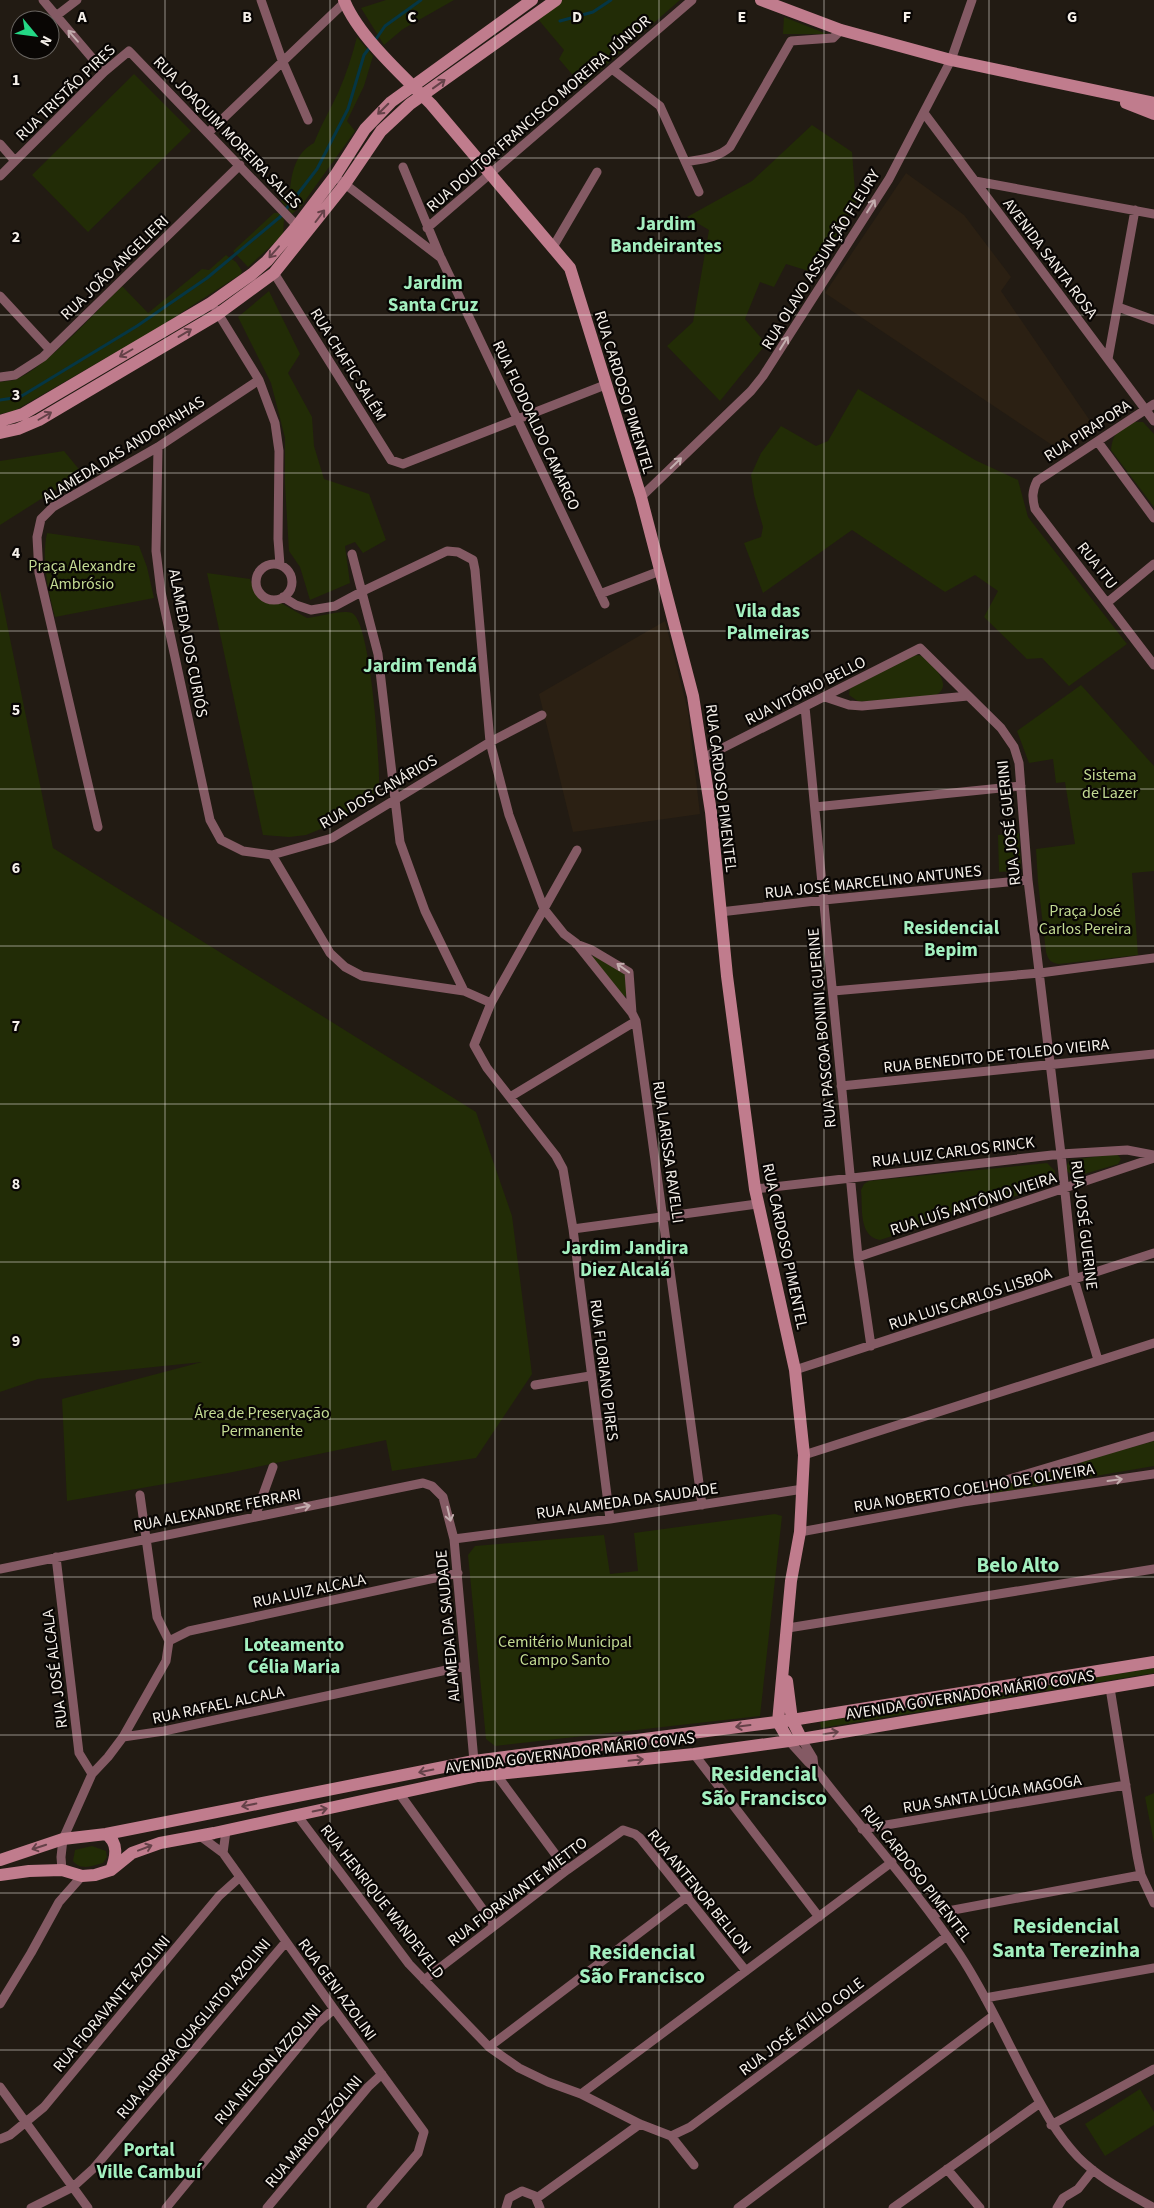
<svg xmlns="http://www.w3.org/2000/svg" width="1154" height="2208" font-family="'Source Sans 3',sans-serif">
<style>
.built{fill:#2b2013}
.green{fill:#222c06}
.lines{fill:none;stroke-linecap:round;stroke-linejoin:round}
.stream{stroke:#053644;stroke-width:3}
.street{stroke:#845a64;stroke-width:9}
.secondary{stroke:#c07c8d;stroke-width:12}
.oneway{stroke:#c3adae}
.oneway2{stroke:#644148}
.grid{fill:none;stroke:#f6f1eb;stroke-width:1;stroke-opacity:0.55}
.labels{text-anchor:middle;stroke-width:4.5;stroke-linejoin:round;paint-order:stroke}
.street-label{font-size:16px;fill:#f6f1eb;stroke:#090604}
.park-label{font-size:16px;fill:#c3db93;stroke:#090604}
.quarter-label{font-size:19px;font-weight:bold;fill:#a3efbf;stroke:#090604}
.district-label{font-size:21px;font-weight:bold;fill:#a3efbf;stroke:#090604}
.grid-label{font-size:16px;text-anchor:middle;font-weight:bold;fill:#f6f1eb;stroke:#090604;stroke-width:4.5;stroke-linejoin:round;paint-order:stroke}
</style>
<rect width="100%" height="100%" fill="#221b13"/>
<path class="built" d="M906,173L964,215L1011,277L1001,291L1095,428L1058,449L825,293Z
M665,621L688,711L700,814L573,832L539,694Z"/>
<path class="green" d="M386,0H454L403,29L384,45L361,8Z
M562,0H680L582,86L559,59L564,50L537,18Z
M784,17L827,34H783Z
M357,37L373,56L364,86L347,121L355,131L302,205L292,214L281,201L290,192C291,173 296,152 314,143C321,125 330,110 338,93C346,75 352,56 357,37Z
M134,74L191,131L88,232L32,175Z
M812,125L852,152L856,206L812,272L786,264L774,287L760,282L745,319L766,344L720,401L667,346L693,322L709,230L687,217L752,181Z
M274,213H279L284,219L283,235L248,267L233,251Z
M226,255L236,262L242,271L241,274L156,329L14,411L0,414V382C5,381 11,381 15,380C47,367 96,311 122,286L148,313L202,269L209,270Z
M269,291L300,354L288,373L312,417L314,446L324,479L369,494L386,540L363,553L355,542L345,546L350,583L310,600L300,567L289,551L285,485V438L271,383L238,317Z
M858,389L975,460L1018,480L1028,517L1127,644L1069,686L1042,658L1027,659L984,617L998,591L975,575L945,592L852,530L763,593L744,543L761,537L763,527L754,495L751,475L761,453L781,426L816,446L828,441Z
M1134,422H1143L1154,434V507L1111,450C1113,432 1119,430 1134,422Z
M64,451L82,473L0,525V461Z
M47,533L139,546L147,567L154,598L55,617C48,589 41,562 47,533Z
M207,573L250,579L254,590L261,597L281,603L307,618C318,617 343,609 352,613C371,622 380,762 379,787L373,799L328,826L306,835L289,837L263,835Z
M0,590L53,848L476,1112L512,1216L532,1374L476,1458L392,1471L386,1440L228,1473L67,1501L62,1399L202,1362L38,1379L0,1392Z
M915,655L924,656C933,666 954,685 936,695L859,702L849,695L850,686Z
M1081,685L1154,766V871L1132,873L1138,955L1059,964C1051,963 1048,960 1046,952L1038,882L1036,849L1075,844L1065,782L1056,783L1053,759L1029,763L1017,731Z
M1019,833L1021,869L1015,871L999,872L998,835Z
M594,955L625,970L627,995L624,997L592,958Z
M1117,1154L1121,1159L1118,1164L1074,1177L1067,1171V1165L1070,1160Z
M1047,1163L1055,1171V1179L1050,1185L880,1240C858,1236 863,1208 861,1190L864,1184L869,1181Z
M1154,1441V1466L990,1494L988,1490L989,1487Z
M775,1514L782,1516L760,1716L495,1746L486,1739L468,1555L475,1546L604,1535L610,1574L638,1571L634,1533Z
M1154,1668V1673L821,1728L820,1722Z
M1154,1793V1843L1145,1797Z
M92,1846L106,1851L107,1857L103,1863C92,1866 81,1871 73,1861L75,1850Z
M1140,2089L1154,2112V2125L1105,2156L1085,2124Z"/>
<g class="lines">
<path class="stream" d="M560,21L593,12L611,0
M374,42L385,26L421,0
M0,400L20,397L137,326L207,278L280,217L317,169L348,109L364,55L370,47"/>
<path class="street" d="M43,0L104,72
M261,0L282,60L308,120
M56,16L77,0
M612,69L660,106L699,192
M924,113L1154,421
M209,132L345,2
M0,144L15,161
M686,162C702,159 718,158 730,147L791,41L833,38L841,30
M403,167L440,256
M0,176L104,72L129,51L300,229
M341,181L441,258L605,604
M975,181L1154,214
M427,228L692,0
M553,247L597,172
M274,273L391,460L403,464L605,385
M0,296L50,350
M1118,307L1154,320
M216,310L259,380L275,423L279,451L278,539L280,565
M1108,359L1135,210
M0,377L15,375L43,357L240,165
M1154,404L1037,481C1032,491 1032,498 1035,509L1154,665
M1098,442L1154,518
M158,447L156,551L161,592L210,820L221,840L243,851L272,855L332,838L490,742L542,715
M641,497L751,391L763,376L889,179L951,60L972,0
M352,554L378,654L400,842L425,911L464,991
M256 582a18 18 0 1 1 36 0a18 18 0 1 1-36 0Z
M600,594L660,571
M283,597L296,605L311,610L335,606L363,591L447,551L458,552L473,560L475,570L490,742L509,815L544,909L564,934L576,943L632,1013L636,1021L702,1505
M1108,602L1154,564
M825,697L849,705L862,706L968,696
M805,707L858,1257L871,1346
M703,758L920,648L1001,728L1014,747L1019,763L1028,880L1061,1154L1074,1279L1098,1360
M815,807L1021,786
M98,827L39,573L37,537L41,519L53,507L158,447L259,380
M577,850L491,1003L474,1045L487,1068L556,1156L563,1169L573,1229L610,1519
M272,855L330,953L345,967L362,976L464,991L491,1003
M720,912L824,900L1028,880
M576,944L592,950L629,972L632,1013
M833,991L1040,973L1154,958
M841,1086L1154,1054
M510,1097L636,1021
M755,1189L1061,1154L1127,1150L1154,1155
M573,1229L757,1204
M858,1257L1154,1158
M795,1370L1154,1253
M535,1385L590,1376
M804,1455L1154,1343
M140,1495L157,1617L169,1641
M963,1502L983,1487L1154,1436
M255,1517L273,1467
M800,1532L963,1502L1154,1474
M454,1539L610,1519L803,1489
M56,1557L79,1753L92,1774
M0,1569L423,1483L432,1486L443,1497L454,1539L474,1761
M788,1628L1154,1569
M169,1641L189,1631L458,1573
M1110,1688L1137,1855L1141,1875L1154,1903
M123,1737L164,1731L465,1666
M801,1738L813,1758L814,1767
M789,1741L808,1762L814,1767C862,1830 916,1889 960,1955C985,1993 1004,2035 1025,2075C1041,2105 1055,2133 1078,2157C1100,2179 1128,2193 1154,2208
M694,1754L819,1917
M496,1774L567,1870
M399,1793L494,1925
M297,1815L409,1964L489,2047L519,2068L548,2082L581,2094L640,2124L671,2136L694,2165
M862,1829L1126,1785
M200,1836L223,1853L226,1831
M223,1853L334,2009L424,2132L418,2153L371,2208
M62,1870L61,1857L63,1839L92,1774L108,1757L123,1737L166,1661L169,1641
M932,1914L1141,1875
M424,1980L567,1870L623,1830L635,1834L640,1838L746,1971
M985,1998L1154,1968
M0,2004L31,1953L59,1902L82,1876
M489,2047L688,1896
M0,2087L88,2208
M581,2094L892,1862
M1051,2125L1154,2069
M671,2136L690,2127L947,1936
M0,2139L10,2135L44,2107L219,1896L239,1878
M947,2169L980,2208
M537,2198L640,2124
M31,2208L73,2187L94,2168L285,1943
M166,2208L318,2023L334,2009
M267,2208L368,2087L382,2074
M506,2208L509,2198L522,2191L535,2196L540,2208
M738,2208L994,2015
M893,2208L1040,2103
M1057,2208L1063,2198L1078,2189L1093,2170"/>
<path class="secondary" d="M344,0C358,36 404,77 431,104L570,268L641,497L693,696L711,812L727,976L755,1189L795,1370L804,1455L800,1532L791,1581L778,1722L789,1741
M761,0L841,30L951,60L1154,103
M1126,103L1154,114
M0,421L23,414L211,303L252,274L267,261L297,226L335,176L365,129L391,102L532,0
M0,433L18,429L39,420L218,314L274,273L345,184L381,131L410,104L556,0
M787,1681L792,1720L801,1738
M106,1834C119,1843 116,1857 111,1870
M0,1860L63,1839L106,1834L474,1761L792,1720L1154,1662
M0,1875L29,1871L62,1870L82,1876L95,1875L111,1870L132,1853L160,1843L214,1833L478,1776L694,1754L789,1741L1154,1680"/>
</g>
<defs><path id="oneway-shaft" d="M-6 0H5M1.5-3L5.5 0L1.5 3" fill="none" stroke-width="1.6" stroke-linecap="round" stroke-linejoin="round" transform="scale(1.25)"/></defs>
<g class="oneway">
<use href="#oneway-shaft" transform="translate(73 36) rotate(-131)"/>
<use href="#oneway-shaft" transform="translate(871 206) rotate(-58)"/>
<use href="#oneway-shaft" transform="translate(784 343) rotate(-58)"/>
<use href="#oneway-shaft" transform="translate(676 463) rotate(-44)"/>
<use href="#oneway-shaft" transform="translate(623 968) rotate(-144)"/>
<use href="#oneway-shaft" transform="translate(1115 1480) rotate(-8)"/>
<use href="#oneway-shaft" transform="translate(303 1507) rotate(-11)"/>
<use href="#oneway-shaft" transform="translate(449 1514) rotate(77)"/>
</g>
<g class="oneway2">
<use href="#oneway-shaft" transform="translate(439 84) rotate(-36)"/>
<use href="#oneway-shaft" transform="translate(383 109) rotate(135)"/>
<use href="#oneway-shaft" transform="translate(320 216) rotate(-53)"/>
<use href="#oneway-shaft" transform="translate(274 252) rotate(131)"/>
<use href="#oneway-shaft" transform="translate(185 333) rotate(-31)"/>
<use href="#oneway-shaft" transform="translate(126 353) rotate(150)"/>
<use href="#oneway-shaft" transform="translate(45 416) rotate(-30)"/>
<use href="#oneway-shaft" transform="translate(743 1726) rotate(173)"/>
<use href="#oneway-shaft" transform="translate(831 1733) rotate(-9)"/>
<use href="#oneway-shaft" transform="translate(636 1760) rotate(-6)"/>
<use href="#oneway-shaft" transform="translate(426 1771) rotate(169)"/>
<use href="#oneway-shaft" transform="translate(249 1805) rotate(169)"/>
<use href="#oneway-shaft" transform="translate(320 1810) rotate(-12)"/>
<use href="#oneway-shaft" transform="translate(39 1847) rotate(162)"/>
<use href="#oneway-shaft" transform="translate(145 1848) rotate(-21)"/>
</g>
<path class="grid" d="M165,0V2208M330,0V2208M495,0V2208M659,0V2208M824,0V2208M989,0V2208M0,158H1154M0,315H1154M0,473H1154M0,631H1154M0,789H1154M0,946H1154M0,1104H1154M0,1262H1154M0,1419H1154M0,1577H1154M0,1735H1154M0,1893H1154M0,2050H1154"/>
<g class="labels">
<g class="street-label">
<text transform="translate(65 92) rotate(-44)" y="6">RUA TRISTÃO PIRES</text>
<text transform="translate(538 113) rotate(-41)" y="6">RUA DOUTOR FRANCISCO MOREIRA JÚNIOR</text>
<text transform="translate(228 132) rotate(46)" y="6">RUA JOAQUIM MOREIRA SALES</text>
<text transform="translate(1051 258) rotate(53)" y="6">AVENIDA SANTA ROSA</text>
<text transform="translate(820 259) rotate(-58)" y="6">RUA OLAVO ASSUNÇÃO FLEURY</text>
<text transform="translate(114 267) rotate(-44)" y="6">RUA JOÃO ANGELIERI</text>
<text transform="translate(349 364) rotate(58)" y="6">RUA CHAFIC SALÉM</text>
<text transform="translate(625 392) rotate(73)" y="6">RUA CARDOSO PIMENTEL</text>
<text transform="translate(537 425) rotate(65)" y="6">RUA FLODOALDO CAMARGO</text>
<text transform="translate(1087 430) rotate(-33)" y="6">RUA PIRAPORA</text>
<text transform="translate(123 449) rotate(-32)" y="6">ALAMEDA DAS ANDORINHAS</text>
<text transform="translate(1098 565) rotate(52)" y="6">RUA ITU</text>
<text transform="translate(189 643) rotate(79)" y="6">ALAMEDA DOS CURIÓS</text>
<text transform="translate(805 690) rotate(-27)" y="6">RUA VITÓRIO BELLO</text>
<text transform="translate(722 788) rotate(83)" y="6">RUA CARDOSO PIMENTEL</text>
<text transform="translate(378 791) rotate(-30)" y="6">RUA DOS CANÁRIOS</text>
<text transform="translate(1008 823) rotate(-96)" y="6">RUA JOSÉ GUERINI</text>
<text transform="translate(873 881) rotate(-6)" y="6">RUA JOSÉ MARCELINO ANTUNES</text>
<text transform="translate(821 1028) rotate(-95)" y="6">RUA PASCOA BONINI GUERINE</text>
<text transform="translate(996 1055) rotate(-6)" y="6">RUA BENEDITO DE TOLEDO VIEIRA</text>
<text transform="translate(953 1151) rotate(-7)" y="6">RUA LUIZ CARLOS RINCK</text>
<text transform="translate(669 1152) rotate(82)" y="6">RUA LARISSA RAVELLI</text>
<text transform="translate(973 1203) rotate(-18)" y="6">RUA LUÍS ANTÔNIO VIEIRA</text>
<text transform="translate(1085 1225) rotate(83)" y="6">RUA JOSÉ GUERINE</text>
<text transform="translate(786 1246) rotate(78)" y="6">RUA CARDOSO PIMENTEL</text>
<text transform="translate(970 1298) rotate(-18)" y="6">RUA LUIS CARLOS LISBOA</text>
<text transform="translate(605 1370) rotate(83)" y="6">RUA FLORIANO PIRES</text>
<text transform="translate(974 1487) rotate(-9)" y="6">RUA NOBERTO COELHO DE OLIVEIRA</text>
<text transform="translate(627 1500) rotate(-8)" y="6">RUA ALAMEDA DA SAUDADE</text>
<text transform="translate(217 1509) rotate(-11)" y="6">RUA ALEXANDRE FERRARI</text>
<text transform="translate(309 1590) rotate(-12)" y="6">RUA LUIZ ALCALA</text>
<text transform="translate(447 1626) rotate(-95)" y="6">ALAMEDA DA SAUDADE</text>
<text transform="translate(54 1669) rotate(-97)" y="6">RUA JOSÉ ALCALA</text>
<text transform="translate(970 1694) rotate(-9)" y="6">AVENIDA GOVERNADOR MÁRIO COVAS</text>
<text transform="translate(218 1704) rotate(-12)" y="6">RUA RAFAEL ALCALA</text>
<text transform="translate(570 1752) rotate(-7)" y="6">AVENIDA GOVERNADOR MÁRIO COVAS</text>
<text transform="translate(992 1793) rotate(-9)" y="6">RUA SANTA LÚCIA MAGOGA</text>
<text transform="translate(917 1873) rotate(52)" y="6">RUA CARDOSO PIMENTEL</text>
<text transform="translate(517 1891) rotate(-37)" y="6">RUA FIORAVANTE MIETTO</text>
<text transform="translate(700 1891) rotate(51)" y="6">RUA ANTENOR BELLON</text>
<text transform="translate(383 1901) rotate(52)" y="6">RUA HENRIQUE WANDEVELD</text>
<text transform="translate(338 1989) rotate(54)" y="6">RUA GENI AZOLINI</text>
<text transform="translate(111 2003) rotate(-50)" y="6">RUA FIORAVANTE AZOLINI</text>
<text transform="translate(801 2026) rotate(-37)" y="6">RUA JOSÉ ATÍLIO COLE</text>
<text transform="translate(193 2028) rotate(-50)" y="6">RUA AURORA QUAGLIATOI AZOLINI</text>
<text transform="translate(267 2064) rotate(-49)" y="6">RUA NELSON AZZOLINI</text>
<text transform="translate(313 2131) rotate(-50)" y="6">RUA MARIO AZZOLINI</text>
</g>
<g class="park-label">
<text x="82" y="571">Praça Alexandre<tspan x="82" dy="18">Ambrósio</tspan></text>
<text x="1110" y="780">Sistema<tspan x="1110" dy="18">de Lazer</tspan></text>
<text x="1085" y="916">Praça José<tspan x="1085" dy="18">Carlos Pereira</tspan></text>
<text x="262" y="1418">Área de Preservação<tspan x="262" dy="18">Permanente</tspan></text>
<text x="565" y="1647">Cemitério Municipal<tspan x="565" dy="18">Campo Santo</tspan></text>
</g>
<g class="quarter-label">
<text x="666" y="230">Jardim<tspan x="666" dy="22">Bandeirantes</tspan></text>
<text x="433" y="289">Jardim<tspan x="433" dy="22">Santa Cruz</tspan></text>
<text x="768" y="617">Vila das<tspan x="768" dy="22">Palmeiras</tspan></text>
<text x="420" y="672">Jardim Tendá</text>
<text x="951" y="934">Residencial<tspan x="951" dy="22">Bepim</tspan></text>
<text x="625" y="1254">Jardim Jandira<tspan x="625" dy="22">Diez Alcalá</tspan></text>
<text x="294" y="1651">Loteamento<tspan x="294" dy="22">Célia Maria</tspan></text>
<text x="149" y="2156">Portal<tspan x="149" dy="22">Ville Cambuí</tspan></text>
</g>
<g class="district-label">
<text x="1018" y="1572">Belo Alto</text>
<text x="764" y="1781">Residencial<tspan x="764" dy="24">São Francisco</tspan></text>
<text x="1066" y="1933">Residencial<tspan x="1066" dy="24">Santa Terezinha</tspan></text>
<text x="642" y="1959">Residencial<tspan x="642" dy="24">São Francisco</tspan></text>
</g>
</g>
<g class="grid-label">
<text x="82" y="22">A</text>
<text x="247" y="22">B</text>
<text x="412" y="22">C</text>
<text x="577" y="22">D</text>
<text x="742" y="22">E</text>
<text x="907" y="22">F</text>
<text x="1072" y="22">G</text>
<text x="16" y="85">1</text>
<text x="16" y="242">2</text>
<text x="16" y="400">3</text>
<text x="16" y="558">4</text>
<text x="16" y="715">5</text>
<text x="16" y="873">6</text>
<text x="16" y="1031">7</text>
<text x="16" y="1189">8</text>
<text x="16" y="1346">9</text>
</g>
<g transform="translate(35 35) rotate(119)"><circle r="24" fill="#090604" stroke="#686460"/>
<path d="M0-4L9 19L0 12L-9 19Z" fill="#24d886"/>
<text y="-8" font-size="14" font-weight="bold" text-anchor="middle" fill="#f6f1eb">N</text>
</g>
</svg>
